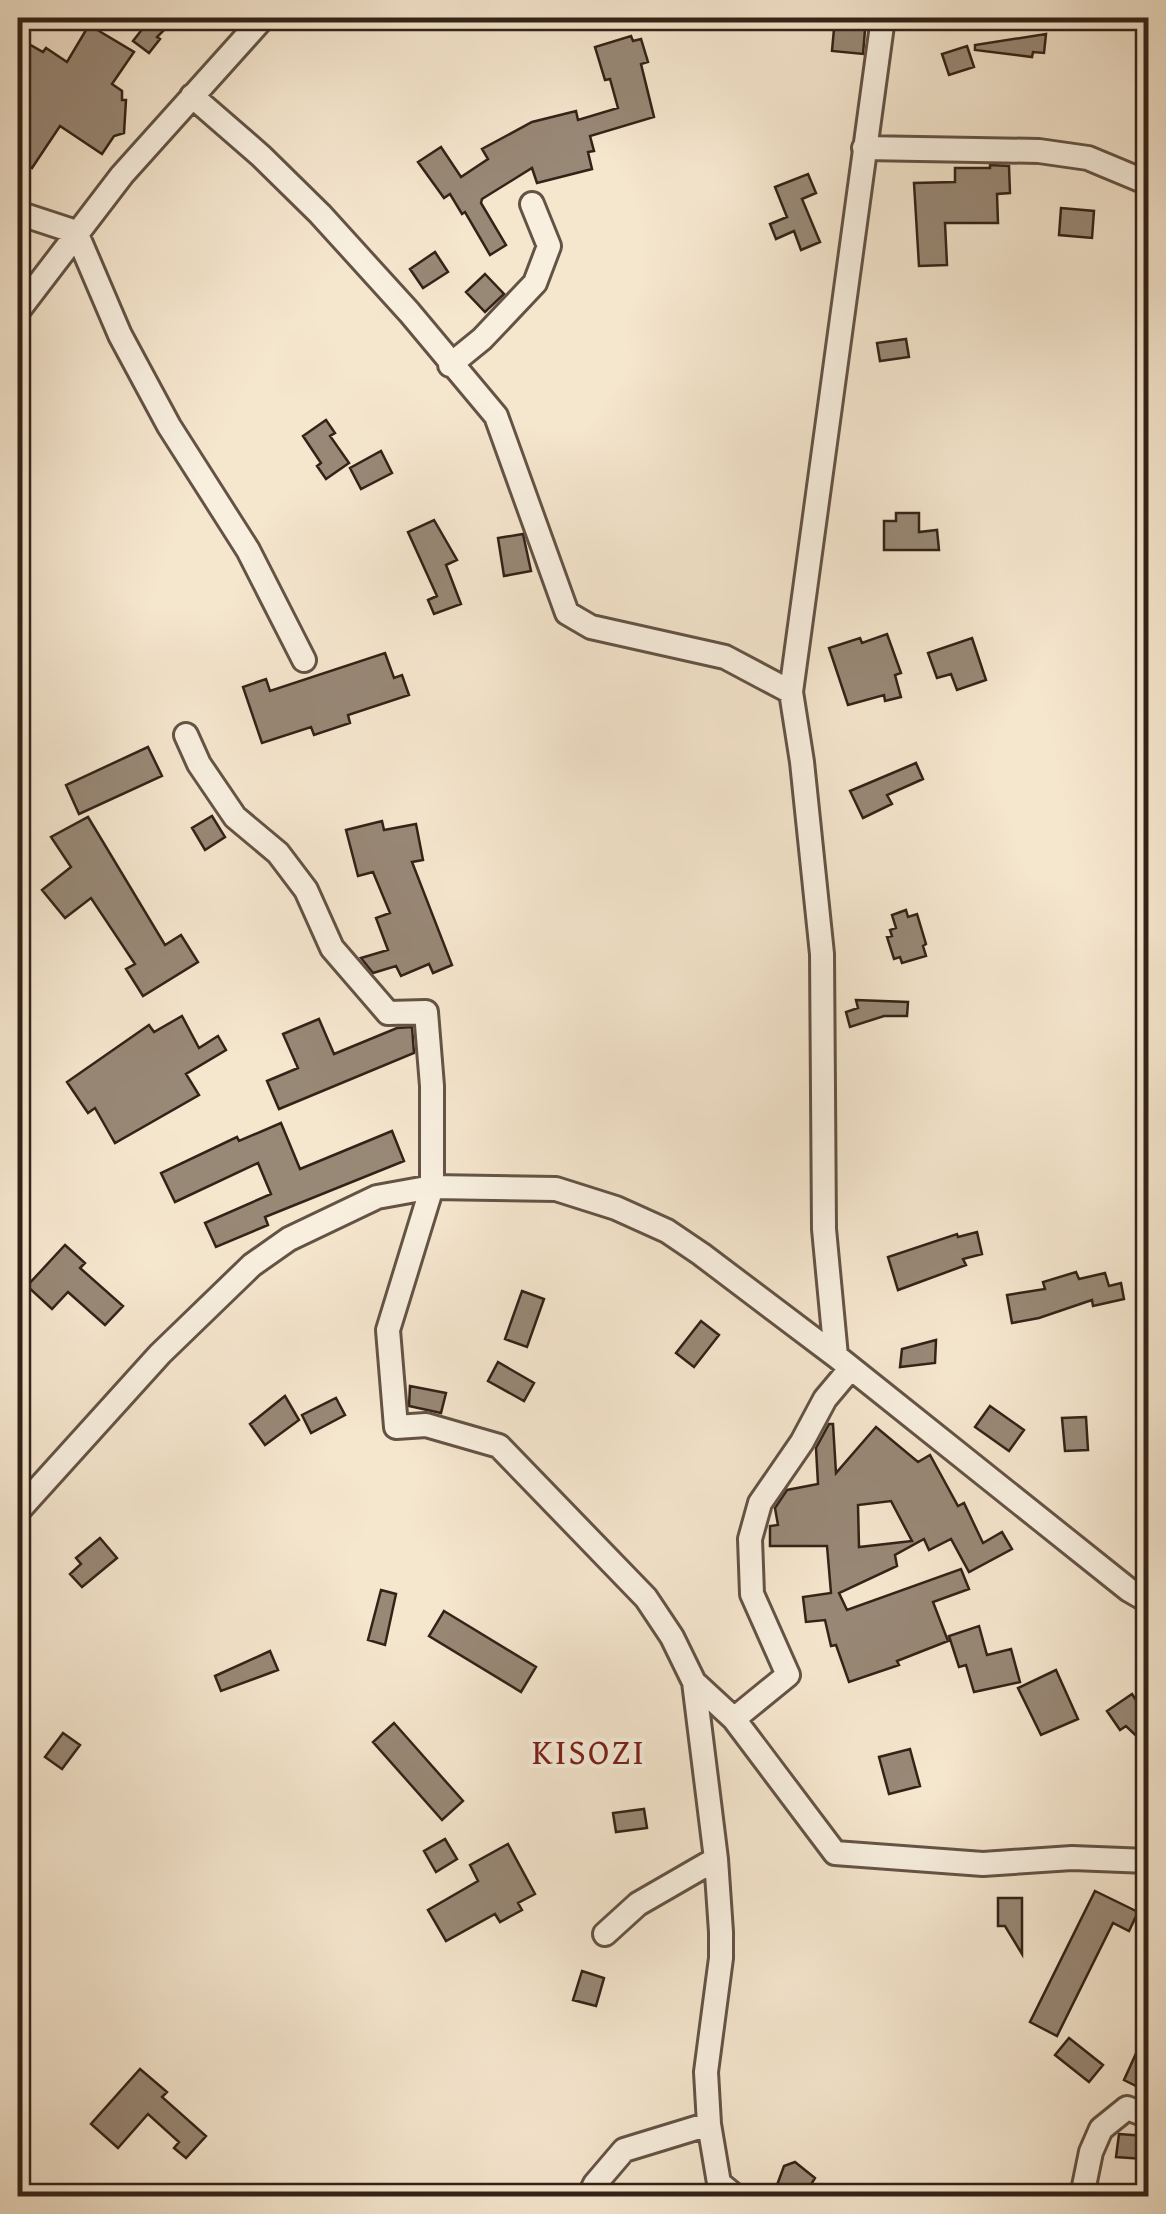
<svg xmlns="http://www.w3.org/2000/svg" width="1166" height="2214" font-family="'Gentium Book Plus',serif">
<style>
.building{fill:#988876;stroke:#332217;stroke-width:2.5;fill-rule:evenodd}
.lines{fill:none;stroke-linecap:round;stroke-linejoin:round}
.minor-casing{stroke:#645345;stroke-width:28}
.minor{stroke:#f8efdf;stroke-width:22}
.labels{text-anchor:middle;stroke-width:8;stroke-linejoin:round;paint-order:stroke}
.quarter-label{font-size:35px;letter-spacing:2.5px;fill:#7a1f14;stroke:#f8efdf}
</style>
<rect width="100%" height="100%" fill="#f5e6ce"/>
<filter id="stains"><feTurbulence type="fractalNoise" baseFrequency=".002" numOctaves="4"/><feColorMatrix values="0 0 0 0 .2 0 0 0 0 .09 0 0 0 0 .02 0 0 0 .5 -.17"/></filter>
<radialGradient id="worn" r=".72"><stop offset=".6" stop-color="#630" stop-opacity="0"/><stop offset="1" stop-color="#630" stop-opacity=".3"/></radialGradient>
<path class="building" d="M151,18H176L157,37L160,39L149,53L133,41Z
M835,18H866L863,54L832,51Z
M89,25L134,52L112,84L122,91V100H126L124,133L114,136L102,154L60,126L32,168L18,159V92L28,75L18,68V38L43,52L46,48L67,62Z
M1046,34L1044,53L1033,52L1032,57L975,50V45Z
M631,36L633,41L641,39L648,62L641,64L654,117L590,136L594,151L588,152L592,169L537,183L532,168L482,199L481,203L506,245L490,255L465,212L462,214L450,194L444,198L418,162L441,147L461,177L488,159L482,149L532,122L576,111L578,120L618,108L610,79L605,80L595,47Z
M967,46L974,67L949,75L942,54Z
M990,165L1009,166L1010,193L997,194L998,223H945L947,265L919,266L914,183L955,182V168H990Z
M808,174L816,193L802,199L820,242L801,250L794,231L776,239L770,224L787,217L775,187Z
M1061,208L1094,211L1092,238L1059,235Z
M435,252L448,272L423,288L410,269Z
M485,274L504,294L485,312L466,292Z
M906,339L909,357L880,361L877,343Z
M326,420L335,433L330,436L349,463L326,479L317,466L321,463L303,436Z
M381,451L392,473L361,489L350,468Z
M896,513H919V532L937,530L939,550H884V521H896Z
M434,520L457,560L446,565L461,604L434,614L428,600L437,596L408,532Z
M523,534L531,571L504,576L498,538Z
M887,634L901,673L895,675L901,697L885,701L884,695L848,705L829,648L860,638L862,643Z
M972,638L986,680L957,690L951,674L937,678L928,653Z
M385,653L394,678L402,675L409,695L348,715L350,723L314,735L311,727L262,743L243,687L266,679L270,691Z
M148,747L162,776L79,814L66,785Z
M916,763L923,779L887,795L892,804L863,818L850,791Z
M212,816L225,837L205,850L192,828Z
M88,817L165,945L181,935L198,962L143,996L126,969L135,964L91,898L65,918L42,890L71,867L51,837Z
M382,821L384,830L416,824L423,860L412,862L452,965L433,973L429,964L401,976L396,966L373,973L361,958L388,950L376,918L390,913L373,872L358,876L346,830Z
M906,910L908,917L917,914L926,944L923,946L926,956L902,963L900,957L894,959L887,937L892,936L890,930L896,928L892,915Z
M856,1000L908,1002L907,1016H884L850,1027L846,1012L858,1008Z
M182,1016L199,1048L218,1036L226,1050L186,1074L199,1095L115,1143L95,1108L88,1113L67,1082L149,1025L154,1032Z
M319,1019L334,1054L397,1028L412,1027L414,1053L279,1109L267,1081L298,1068L283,1034Z
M281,1123L300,1169L392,1131L404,1161L265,1217L268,1225L216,1247L205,1223L271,1194L258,1163L175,1202L161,1173L237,1137L239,1141Z
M977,1232L982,1254L963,1259L966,1265L898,1290L888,1257L957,1234L958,1237Z
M65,1245L85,1263L80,1268L123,1306L105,1325L68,1292L52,1309L27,1286Z
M1076,1272L1079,1279L1105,1273L1109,1286L1121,1283L1124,1299L1093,1306L1092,1300L1039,1318L1012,1323L1007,1295L1045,1289L1043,1282Z
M522,1291L544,1299L527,1347L505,1339Z
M701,1321L719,1335L694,1367L676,1353Z
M936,1340L935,1363L900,1367L902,1349Z
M498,1362L534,1383L524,1401L488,1381Z
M410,1386L446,1393L441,1413L409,1406Z
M285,1396L299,1420L265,1445L250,1424Z
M336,1398L345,1415L311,1433L302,1415Z
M990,1406L1024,1430L1009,1451L975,1427Z
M1086,1417L1088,1450L1065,1451L1062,1418Z
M829,1424H833L836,1473L876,1427L918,1462L930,1455L958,1506L964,1503L983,1543L1002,1532L1012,1549L969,1572L951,1539L929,1550L924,1539L895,1555L897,1566L839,1593L847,1610L961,1569L969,1589L933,1602L948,1641L897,1661L899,1665L849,1682L836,1645L831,1646L825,1620L806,1622L803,1597L831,1593L827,1546H770V1526L778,1525L775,1508L787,1490L818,1484L816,1448ZM891,1501L912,1541L859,1547L858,1505Z
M100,1538L117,1558L82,1587L70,1574L81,1564L76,1558Z
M381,1590L396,1594L385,1645L368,1640Z
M444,1611L536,1667L521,1692L429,1636Z
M979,1626L987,1655L1011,1649L1020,1682L974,1692L966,1665L959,1667L949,1636Z
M270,1651L278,1670L221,1691L215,1676Z
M1056,1670L1078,1719L1041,1735L1018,1688Z
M1132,1694L1148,1718V1747L1126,1726L1120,1730L1107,1711Z
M394,1723L463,1801L442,1820L373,1742Z
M63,1733L80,1745L62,1769L45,1757Z
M910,1749L920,1786L889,1794L879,1757Z
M644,1809L647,1828L616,1832L613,1813Z
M445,1839L457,1859L436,1872L424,1851Z
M508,1844L535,1894L518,1903L522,1910L500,1922L495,1914L446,1941L428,1910L478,1881L470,1865Z
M1095,1891L1138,1912L1129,1931L1113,1923L1057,2036L1030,2022Z
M998,1898H1022V1954L1005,1926H998Z
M582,1971L604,1978L596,2006L573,2000Z
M1148,2027V2092L1124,2080Z
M1069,2038L1103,2065L1089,2082L1055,2055Z
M140,2069L167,2092L162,2097L206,2136L186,2158L174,2148L179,2142L148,2114L118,2148L91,2124Z
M1119,2134L1145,2136L1144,2159L1116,2157Z
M795,2162L815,2178L804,2196H773L784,2166Z"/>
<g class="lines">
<defs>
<path id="minor" d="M192,96L261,156L320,214L409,312L496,416L567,613L591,627L725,657L791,692
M864,148L1039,151L1088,158L1148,183
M18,213L76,232L120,335L169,426L248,550L304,660
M18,311L122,175L263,18
M450,365L482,339L535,283L549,246L532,204
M186,735L199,764L235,817L278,853L306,890L332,948L388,1013L426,1012L432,1086V1187L388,1330L396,1427L426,1425L499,1446L646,1598L672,1637L694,1682L716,1859L721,1932V1958L706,2072L709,2124L719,2183L735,2196
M836,1356L824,1229L822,954L802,762L791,692L883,18
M18,1511L160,1354L252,1265L289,1239L377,1197L432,1187L556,1189L616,1208L667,1231L701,1254L836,1356L1129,1590L1148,1601
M694,1682L734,1719L835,1853L983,1864L1072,1858L1148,1861
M734,1719L788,1675L752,1594L750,1539L760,1503L802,1442L825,1399L851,1368
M605,1934L638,1904L716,1859
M589,2196L595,2184L624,2150L709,2124
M1082,2196L1091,2152L1101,2129L1127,2108L1148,2116"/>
</defs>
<use href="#minor" class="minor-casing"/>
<use href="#minor" class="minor"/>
</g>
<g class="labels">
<g class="quarter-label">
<text x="589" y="1764">KISOZI</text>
</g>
</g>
<rect width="1166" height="2214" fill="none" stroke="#f5e6ce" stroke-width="60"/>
<rect x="20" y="20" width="1126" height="2174" fill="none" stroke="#332217" stroke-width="5"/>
<rect x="30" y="30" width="1106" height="2154" fill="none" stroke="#332217" stroke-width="2.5"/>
<rect width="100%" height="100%" filter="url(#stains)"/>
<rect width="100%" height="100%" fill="url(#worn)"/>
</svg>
